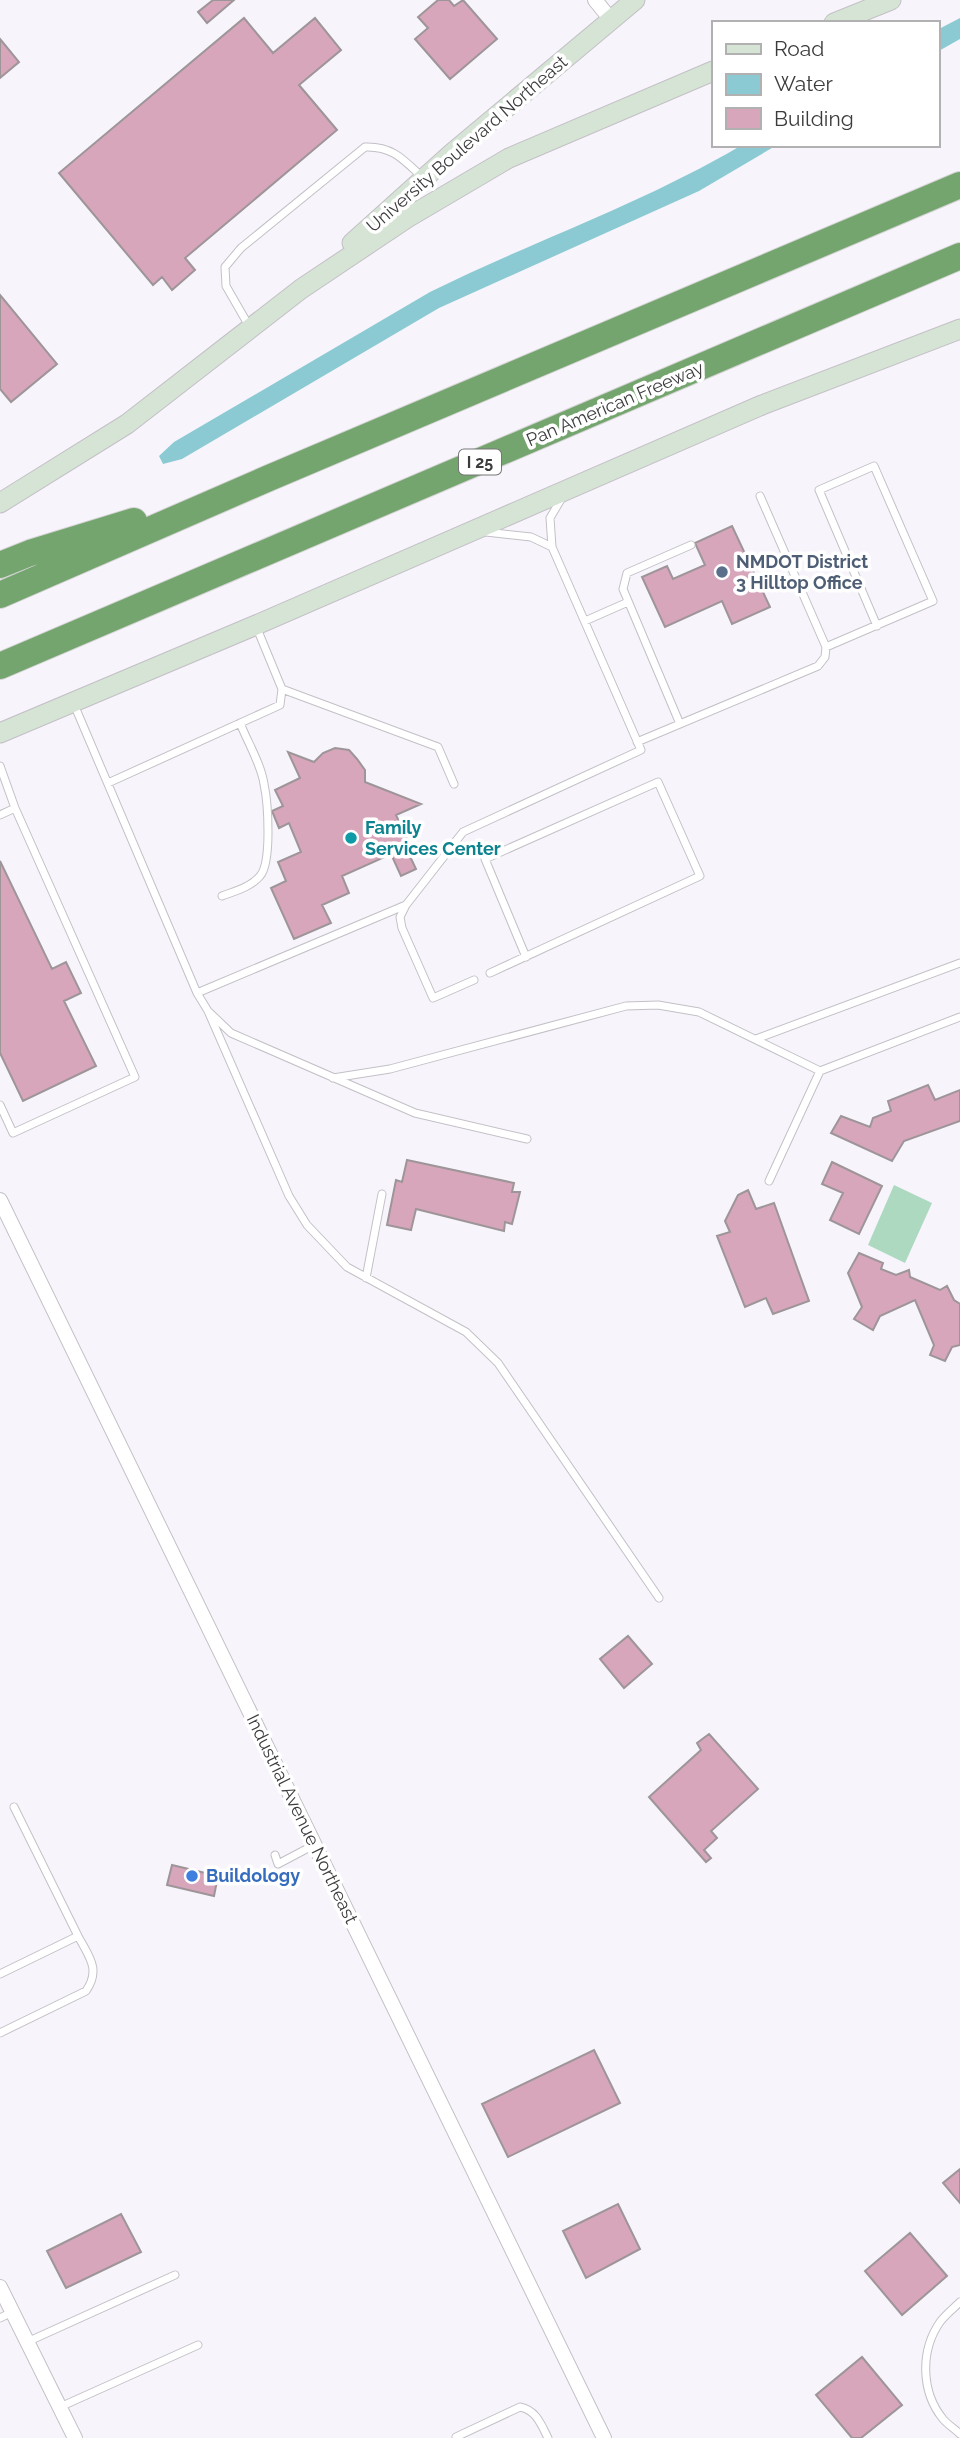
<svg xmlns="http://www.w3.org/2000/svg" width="960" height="2438" font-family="Raleway,sans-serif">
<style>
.green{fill:#add9c1}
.water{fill:#8bcad3}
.building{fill:#d8a6bb;stroke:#9d9598;stroke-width:2}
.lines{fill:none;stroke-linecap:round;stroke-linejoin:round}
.lane-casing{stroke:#c3c0c6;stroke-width:9}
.street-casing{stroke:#c3c0c6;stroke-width:16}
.secondary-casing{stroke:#c3c0c6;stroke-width:21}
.highway-casing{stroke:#d4d4d4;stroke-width:28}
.lane{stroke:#fff;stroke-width:7}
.street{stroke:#fff;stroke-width:14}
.secondary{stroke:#d5e4d4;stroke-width:19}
.highway{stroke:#74a56e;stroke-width:26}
.service-dot{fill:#5c6f8a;stroke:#fff;stroke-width:2.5}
.culture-dot{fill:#0f9aa8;stroke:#fff;stroke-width:2.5}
.shop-dot{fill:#3f7fe0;stroke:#fff;stroke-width:2.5}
.labels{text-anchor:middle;stroke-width:7;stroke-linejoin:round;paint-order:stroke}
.shield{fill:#fff;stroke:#767677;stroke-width:2}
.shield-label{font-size:16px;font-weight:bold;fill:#3c3b3d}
.street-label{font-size:18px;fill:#3c3b3d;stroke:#fff}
.service-label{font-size:18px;font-weight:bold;fill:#4e5e75;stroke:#fff;text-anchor:start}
.culture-label{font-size:18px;font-weight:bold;fill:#0d838f;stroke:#fff;text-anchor:start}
.shop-label{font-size:18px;font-weight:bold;fill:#366cbe;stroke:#fff;text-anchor:start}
</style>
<rect width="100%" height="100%" fill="#f7f4fb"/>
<path class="green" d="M894,1185L932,1203L905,1263L868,1245Z"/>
<path class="water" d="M960,18V39L937,52V30Z
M742,145H777L699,191L439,308L182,459L163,464L159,456L174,442L430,292C533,241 642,204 742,145Z"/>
<path class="building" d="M213,0H234L207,23L198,12Z
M438,0H449L454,6L463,0L497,39L450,79L415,39L428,28L418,17Z
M244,18L273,53L315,18L341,50L299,85L337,130L185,258L195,270L172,290L162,277L153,285L59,173Z
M0,39L19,62L0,78Z
M0,295L57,364L11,402L0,389Z
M732,526L770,607L732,624L722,601L665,627L642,577L667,566L673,579L705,565L695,543Z
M335,748L349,750L357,759L365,770V782L421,804L396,815L411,848L407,850L416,869L401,876L391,854L342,876L349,893L322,905L331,923L294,939L271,888L286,881L278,862L301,852L289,823L279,828L272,811L283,806L275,790L300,778L288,752L314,762L323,753Z
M0,861L52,969L66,962L81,993L64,1001L96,1066L23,1101L0,1053Z
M928,1085L935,1100L960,1090V1121L904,1141L892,1161L831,1133L841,1116L870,1127L873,1118L891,1111L888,1101Z
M407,1160L514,1183L512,1192H520L512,1224L505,1222L504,1231L416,1209L411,1230L387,1225L396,1180L402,1182Z
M832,1162L882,1186L859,1234L830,1220L843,1193L822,1184Z
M748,1190L756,1209L774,1203L809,1301L773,1314L766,1298L745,1307L717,1236L730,1232L725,1221L738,1195Z
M859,1253L883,1263L881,1269L896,1275L909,1270L910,1277L940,1290L947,1286L954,1300L960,1304V1345L952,1347L945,1361L930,1355L934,1345L915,1300L880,1316L873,1330L854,1319L862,1307L848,1273Z
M628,1636L652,1664L624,1688L600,1659Z
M709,1734L758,1789L711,1831L717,1838L704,1850L711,1858L706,1862L649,1797L701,1750L697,1743Z
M172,1865L218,1876L214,1896L167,1885Z
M594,2050L620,2103L508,2157L482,2104Z
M960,2169V2203L943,2183Z
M618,2204L640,2249L586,2278L563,2231Z
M121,2214L141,2252L66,2288L47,2251Z
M910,2233L947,2276L902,2315L865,2271Z
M862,2357L902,2405L861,2438H852L816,2395Z"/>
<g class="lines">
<defs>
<path id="lane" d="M249,326L226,286L225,267L241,248L365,147C392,146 403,159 422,177
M486,532L531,537L552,547
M585,621L628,602
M256,626L282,689L438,747L454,784
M826,647L933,601L874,466L819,490L877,626
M73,702L197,993L208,1011L231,1033L415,1113L527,1139
M680,724L623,589L627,573L691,545
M637,742L818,666L825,657L826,647L760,496
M0,766L15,808L0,815
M108,783L280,705L282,689
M222,896C235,891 251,887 260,876C272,862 268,803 264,784C261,764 248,743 240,723
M406,905L400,917L402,928L433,998L474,980
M490,973L700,876L658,782L485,859L526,957
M197,993L406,905L463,832L641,750L552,547L550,518L563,496
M208,1011L289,1196L307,1225L347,1267L466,1332L498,1363L659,1598
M756,1039L960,963
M333,1078L390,1069L626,1006L658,1005L699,1012L820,1071
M0,1105L13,1133L135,1077L15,808
M769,1181L820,1071L960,1017
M366,1278L382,1194
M14,1807L78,1936
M275,1855L278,1864L314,1845
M0,1974L78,1936C89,1957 101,1969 86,1991L0,2033
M960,2302C954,2308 945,2315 940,2322C920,2351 921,2392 943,2419C948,2425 955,2429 960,2434
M0,2318L12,2312
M27,2342L175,2275
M60,2407L198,2345
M456,2437L520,2407C536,2410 541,2424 548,2438"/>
<path id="street" d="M595,0L612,21
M0,1200L604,2438
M0,2287L75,2438"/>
<path id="secondary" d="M834,23L891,0
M352,243L451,154L635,0
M0,503L127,424L301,289L407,218L509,158L713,71
M0,733L256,625L762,405L960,329"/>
<path id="highway" d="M0,565L30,553L134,521
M0,595L269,478L960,185
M0,666L960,256"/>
</defs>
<use href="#lane" class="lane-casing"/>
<use href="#street" class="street-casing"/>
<use href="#secondary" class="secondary-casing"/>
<use href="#highway" class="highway-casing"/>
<use href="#lane" class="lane"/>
<use href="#street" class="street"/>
<use href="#secondary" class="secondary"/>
<use href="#highway" class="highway"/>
</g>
<circle class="service-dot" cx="722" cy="572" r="7"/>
<circle class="culture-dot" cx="351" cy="838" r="7"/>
<circle class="shop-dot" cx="192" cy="1876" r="7"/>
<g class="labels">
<rect class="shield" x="459" y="449.5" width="42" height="25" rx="5"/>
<g class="shield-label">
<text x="480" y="468">I 25</text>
</g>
<g class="street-label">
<text transform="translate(467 144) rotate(-41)" y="6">University Boulevard Northeast</text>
<text transform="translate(615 404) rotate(-23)" y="6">Pan American Freeway</text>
<text transform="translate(302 1819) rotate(64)" y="6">Industrial Avenue Northeast</text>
</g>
<g class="service-label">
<text x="736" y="568">NMDOT District<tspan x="736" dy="21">3 Hilltop Office</tspan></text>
</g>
<g class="culture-label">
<text x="365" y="834">Family<tspan x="365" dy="21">Services Center</tspan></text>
</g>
<g class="shop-label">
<text x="206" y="1882">Buildology</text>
</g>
</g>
<rect x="712" y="21" width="228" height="126" fill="#ffffff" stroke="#b1b1b1" stroke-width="2"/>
<rect x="726" y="44" width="35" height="10" fill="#d5e4d4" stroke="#b1b1b1" stroke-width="2"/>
<text x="774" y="56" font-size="21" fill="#3c3b3d">Road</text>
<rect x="726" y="74" width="35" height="21" fill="#8bcad3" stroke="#b1b1b1" stroke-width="2"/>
<text x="774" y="91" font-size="21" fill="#3c3b3d">Water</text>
<rect x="726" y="108" width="35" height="21" fill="#d8a6bb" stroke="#b1b1b1" stroke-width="2"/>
<text x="774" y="126" font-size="21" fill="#3c3b3d">Building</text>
</svg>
